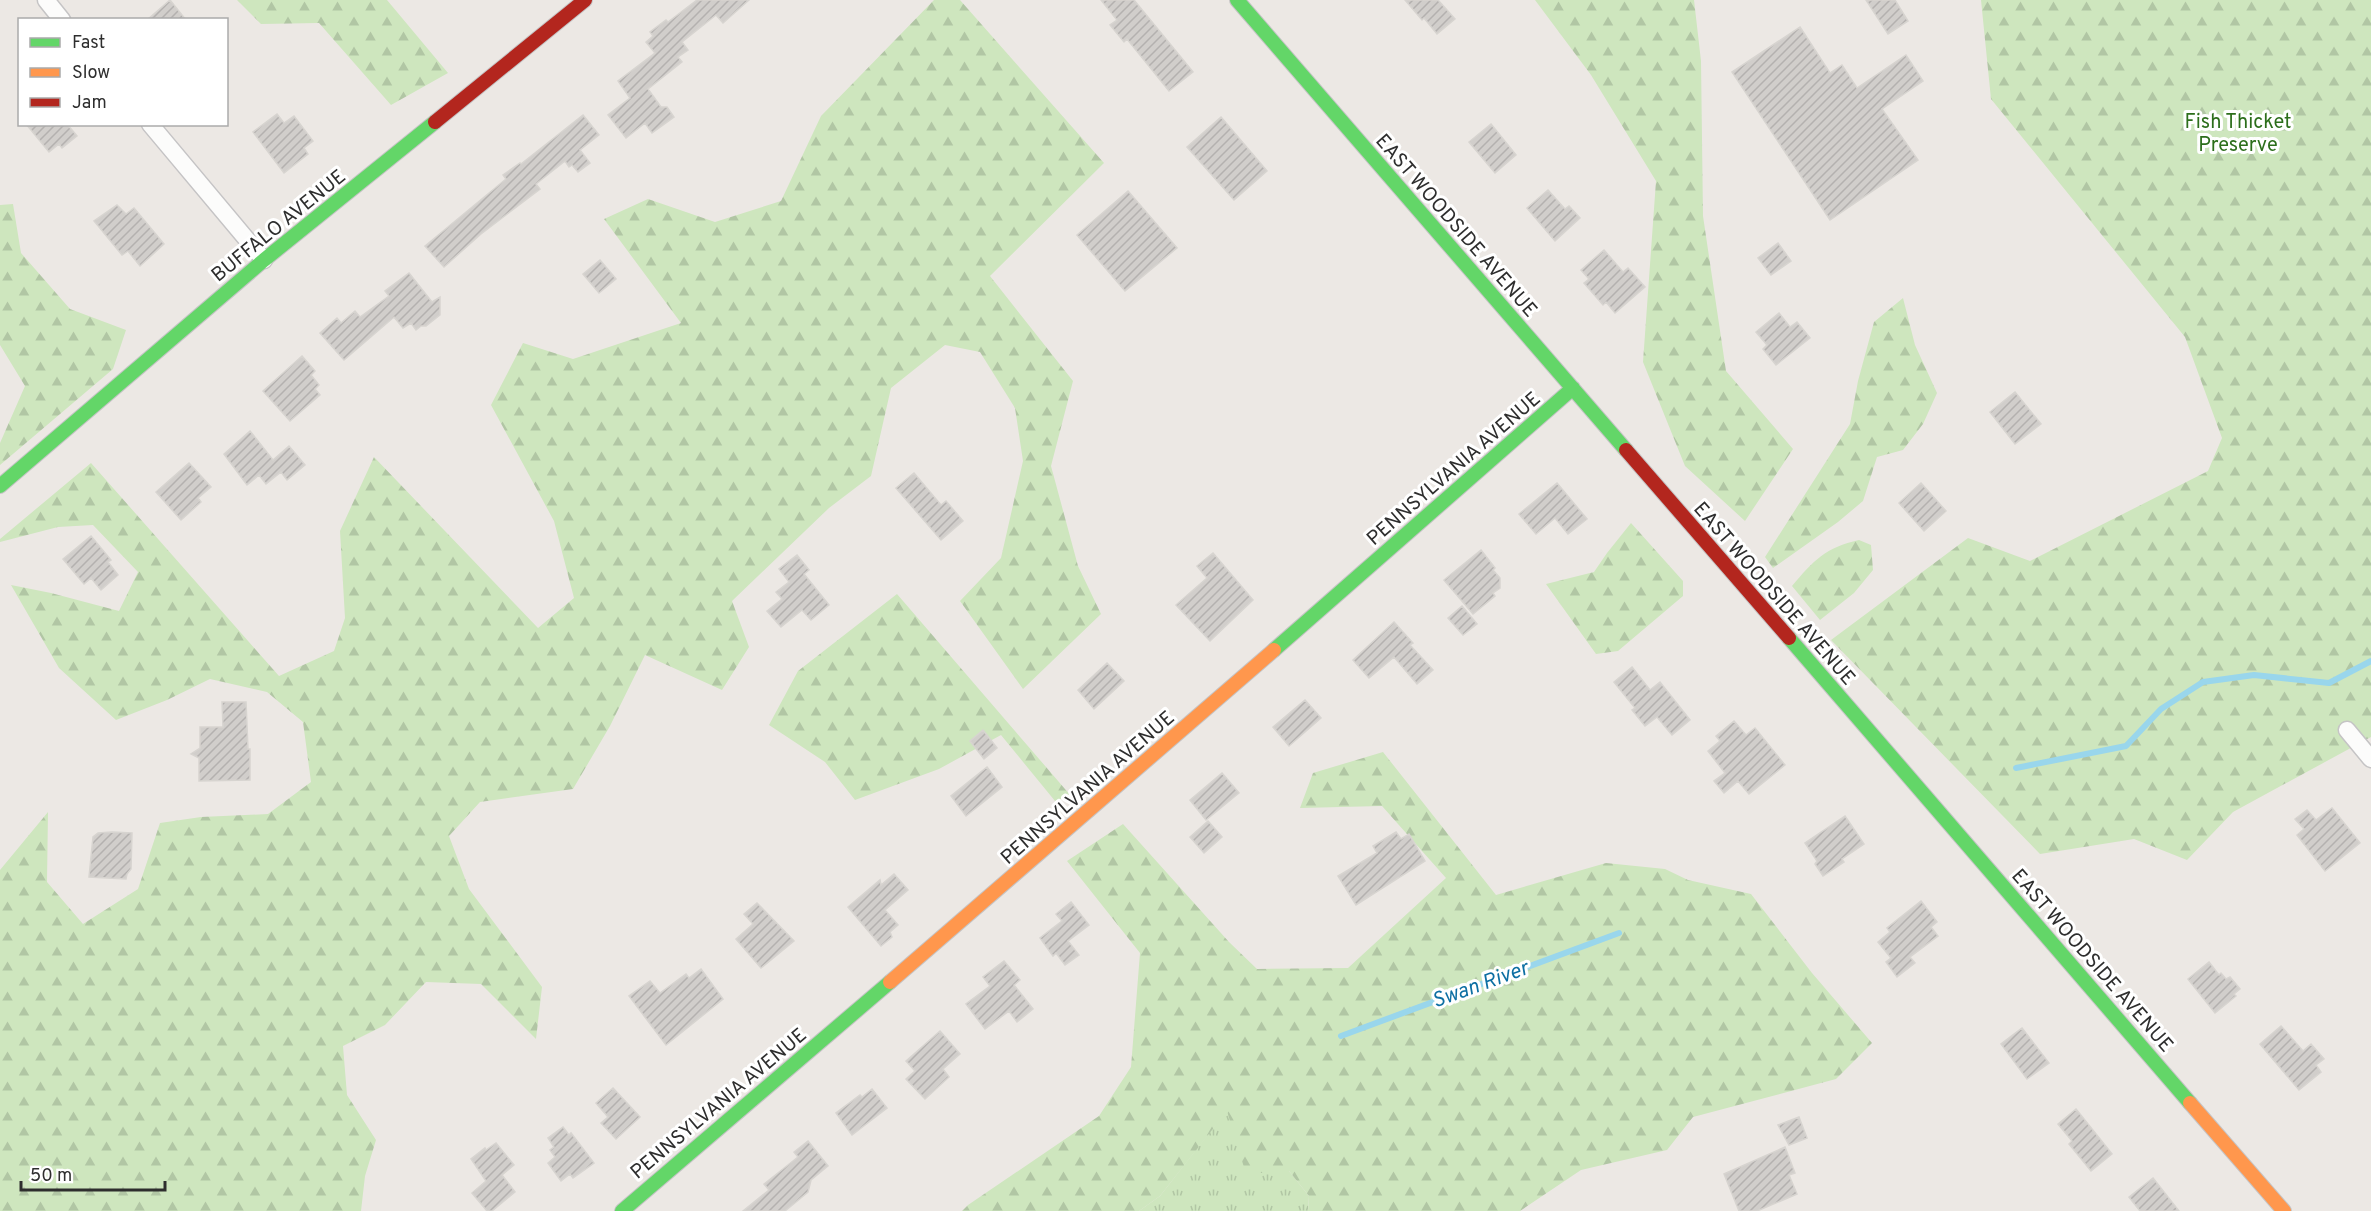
<svg xmlns="http://www.w3.org/2000/svg" width="2371" height="1211" font-family="Overpass,sans-serif">
<style>
.grass{fill:url(#grass-tufts)}
.forest{fill:url(#forest-firs)}
.lines{fill:none;stroke-linecap:round;stroke-linejoin:round}
.stream{stroke:#99d6ec;stroke-width:6}
.building{fill:url(#building-hatch);stroke:#d7d4d0;stroke-width:1.5}
.street-casing{stroke:#c5c4c5;stroke-width:19}
.fast-casing{stroke:#c5c4c5;stroke-width:16}
.slow-casing{stroke:#c5c4c5;stroke-width:16}
.jam-casing{stroke:#c5c4c5;stroke-width:16}
.street{stroke:#fcfcfb;stroke-width:16}
.fast{stroke:#63d668;stroke-width:14}
.slow{stroke:#ff974d;stroke-width:14}
.jam{stroke:#b3261e;stroke-width:14}
.labels{text-anchor:middle;stroke-width:6;stroke-linejoin:round;paint-order:stroke}
.park-label{font-size:20px;fill:#2c6e1b;stroke:#fff}
.street-label{font-size:20px;fill:#2e2e2e;stroke:#fff}
.water-label{font-size:21px;font-style:italic;fill:#0d6fa3;stroke:#fff}
</style>
<defs>
<pattern id="grass-tufts" width="24" height="20" patternUnits="userSpaceOnUse" patternTransform="scale(1.5)"><rect width="24" height="20" fill="#cee6be"/><path d="M3 7l-1-3M5 7V3M7 7l1-3M15 17l-1-3M17 17v-4M19 17l1-3" fill="none" stroke="#b1c6a4"/></pattern>
<pattern id="forest-firs" width="22" height="20" patternUnits="userSpaceOnUse" patternTransform="scale(1.5)"><rect width="22" height="20" fill="#cee6be"/><path d="M5 1l3.5 6h-7zM16 11l3.5 6h-7z" fill="#b1c6a4"/></pattern>
<pattern id="building-hatch" width="6" height="6" patternUnits="userSpaceOnUse" patternTransform="scale(1.5)"><rect width="6" height="6" fill="#d1cecb"/><path d="M-1 1l2-2M0 6l6-6M5 7l2-2" fill="none" stroke="#b4b1af"/></pattern>
</defs>
<rect width="100%" height="100%" fill="#ece8e4"/>
<path class="grass" d="M1227,1110L1289,1171L1309,1196L1308,1211H1139L1160,1196Z"/>
<path class="forest" d="M237,0H387L448,73L391,105L319,23L261,24Z
M934,0H960L1104,163L990,276L1073,381L1051,466L1078,566L1101,614L1023,689L960,601L1001,558L1023,461L1015,408L980,352L945,345L891,388L871,476L829,508L732,601L749,647L722,690L645,655L610,726L573,789L480,802L449,836L469,889L542,987L536,1039L481,984L426,982L385,1025L343,1046L347,1095L376,1140L365,1176L361,1211H0V870L48,812L47,882L83,924L138,889L160,823L201,817L268,814L311,782L303,722L267,692L210,679L167,700L116,720L59,668L11,585L51,593L119,611L138,572L93,525L58,527L0,542V539L91,463L279,676L334,651L345,618L340,531L374,457L538,628L574,598L554,521L491,405L523,343L573,359L681,323L604,219L648,199L715,222L781,201L821,116Z
M1535,0H1694L1701,61L1703,216L1726,371L1793,449L1745,521L1685,466L1643,362L1656,181L1591,75Z
M1981,0H2371V737L2233,812L2187,860L2134,839L2040,854L1831,640L1968,538L2030,561L2208,471L2222,438L2185,337L1991,99Z
M13,204L21,253L70,309L126,330L113,369L0,465V443L25,386L0,345V205Z
M1903,298L1915,345L1937,393L1923,424L1903,450L1877,457L1863,501L1838,522L1773,568L1765,557L1850,424L1858,381L1874,322Z
M1631,523L1683,581V596L1618,651L1596,654L1546,584L1594,572L1607,553Z
M1859,540L1871,545L1873,570L1854,593L1820,620L1792,586C1813,561 1826,547 1859,540Z
M897,594L1071,796L1055,801L1001,735L939,769L855,800L825,762L769,725L798,671Z
M1383,752L1496,895L1606,863L1665,869L1688,880L1751,894L1812,973L1872,1043L1836,1079L1693,1117L1667,1150L1581,1170L1520,1211H1308L1309,1196L1289,1171L1246,1174L1227,1111L1160,1196L1139,1211H962L968,1205L1099,1116L1131,1067L1140,953L1067,861L1123,824L1229,942L1257,969L1348,968L1446,878L1382,806L1300,808L1313,773Z"/>
<g class="lines">
<path class="stream" d="M2016,768L2126,746L2161,709L2203,682L2254,675L2329,683L2371,661
M1341,1036L1619,933"/>
</g>
<path class="building" d="M170,0L186,20H147Z
M697,0H749L723,23L716,15L682,42L688,50L678,57L682,62L648,89L661,107H667L674,117L652,133L645,123L626,138L608,115L630,98L618,81L655,53L646,42L653,36L650,32L666,20L668,22Z
M1101,0H1134L1193,72L1169,91L1127,39L1124,42L1110,25L1117,20Z
M1405,0H1438L1455,19L1437,34L1424,18L1422,20Z
M1866,0H1895L1908,21L1888,34Z
M1800,27L1830,73L1842,65L1857,88L1906,55L1923,81L1882,109L1918,160L1830,220L1732,72Z
M277,114L284,123L294,116L313,141L304,148L308,154L284,173L253,132Z
M583,115L599,135L580,150L590,163L578,172L572,165L569,167L565,161L536,184L540,189L481,234L444,267L425,246L506,179L503,175L520,163L521,164Z
M1221,117L1267,171L1234,200L1187,147Z
M26,124H67L77,136L62,148L59,144L49,152Z
M1491,124L1516,155L1495,173L1469,142Z
M1548,190L1565,209L1569,206L1580,218L1555,241L1527,208Z
M1128,191L1177,248L1125,291L1077,235Z
M117,205L126,214L134,208L164,244L140,266L128,251L122,255L94,221Z
M1778,243L1791,261L1771,275L1758,258Z
M1604,250L1623,272L1628,268L1645,287L1615,313L1606,302L1603,305L1584,283L1589,279L1581,270Z
M600,260L616,279L599,293L583,274Z
M409,273L432,302L440,297V315L426,326H421L416,330L411,323L403,328L394,317L344,360L320,333L337,318L341,323L355,311L360,317L389,296L385,291Z
M1779,313L1790,327L1797,322L1810,338L1776,365L1763,349L1767,345L1756,332Z
M302,356L315,371L311,375L319,385L315,389L320,395L290,421L263,391Z
M2015,392L2041,424L2015,444L1990,412Z
M250,431L273,460L289,446L305,465L287,480L281,472L266,484L259,475L247,485L224,454Z
M189,463L211,487L198,498L201,502L181,520L156,492Z
M914,473L941,505L946,501L963,521L941,540L896,488Z
M1557,483L1587,519L1568,534L1555,518L1536,534L1519,514Z
M1921,483L1946,511L1924,531L1899,503Z
M91,536L111,560L108,562L118,575L101,590L91,578L84,584L63,559Z
M1481,550L1495,568L1493,570L1500,578V588L1493,593L1495,596L1473,614L1444,580Z
M1213,553L1253,600L1210,641L1176,605L1207,578L1197,566Z
M797,555L809,570L804,574L829,605L811,620L802,610L781,627L767,611L782,599L776,592L789,582L779,569Z
M1462,606L1477,624L1463,635L1448,618Z
M1394,622L1413,643L1410,645L1433,670L1417,684L1394,657L1369,678L1353,660Z
M1107,663L1124,681L1094,709L1078,690Z
M1632,667L1650,690L1660,682L1690,720L1672,735L1657,717L1645,726L1632,710L1635,708L1614,682Z
M1305,700L1321,718L1289,746L1273,727Z
M222,702H246L248,749H250V780L199,781V758L191,754L200,748V727H223Z
M1734,721L1746,735L1755,728L1785,765L1749,794L1738,781L1724,793L1714,781L1725,773L1708,751L1720,741L1716,736Z
M983,730L997,748L984,759L970,741Z
M987,767L1002,787L966,816L951,796Z
M1222,773L1239,793L1206,820L1190,800Z
M2332,808L2360,843L2325,871L2297,835L2304,829L2295,819L2307,810L2316,820Z
M1845,816L1864,844L1842,859L1844,862L1823,876L1815,864L1817,861L1805,843Z
M1208,821L1222,837L1204,853L1190,837Z
M112,832L132,833L131,869L127,874L126,879L89,877L93,837L98,833Z
M1396,832L1401,839L1409,834L1425,861L1356,905L1338,876L1377,853L1373,846Z
M894,874L908,890L885,910L898,925L890,932L892,937L881,946L848,907L880,880L881,885Z
M1921,901L1937,922L1931,927L1938,936L1910,957L1915,963L1897,977L1886,962L1891,958L1878,942L1890,932L1887,928Z
M1071,902L1089,925L1068,941L1079,955L1065,965L1056,953L1053,956L1040,938L1062,921L1056,914Z
M757,903L794,941L761,968L736,939L753,924L744,914Z
M1004,961L1020,980L1014,985L1033,1009L1017,1022L1009,1011L985,1029L966,1004L990,986L983,977Z
M2209,962L2219,975L2221,973L2226,979L2230,977L2240,989L2234,994L2236,996L2215,1013L2188,979Z
M701,969L723,999L666,1045L629,996L650,981L660,993L686,974L689,978Z
M2281,1026L2303,1051L2311,1044L2324,1059L2316,1065L2321,1072L2299,1090L2260,1044Z
M2022,1028L2049,1063L2027,1079L2001,1044Z
M940,1031L960,1054L943,1069L949,1077L925,1099L906,1079L915,1071L906,1061Z
M613,1088L640,1117L616,1139L601,1123L608,1117L596,1103Z
M872,1089L887,1108L852,1135L836,1113L860,1095L862,1097Z
M2076,1109L2112,1154L2091,1171L2069,1144L2072,1141L2058,1124Z
M1799,1117L1807,1138L1789,1145L1778,1125Z
M563,1127L569,1135L571,1133L594,1163L573,1178L570,1174L561,1181L548,1163L555,1157L550,1150L554,1147L548,1138Z
M808,1141L828,1166L811,1180L808,1192L785,1211H743L769,1190L764,1184L798,1157L794,1152Z
M496,1143L514,1165L502,1175L515,1192L492,1211H487L472,1193L486,1181L471,1159L485,1148L486,1150Z
M1785,1147L1795,1173L1789,1175L1797,1194L1757,1211H1739L1724,1174Z
M2153,1178L2179,1211H2140L2129,1197Z"/>
<g class="lines">
<defs>
<path id="street" d="M46,0L62,20
M150,124L264,260
M2347,730L2371,759"/>
<path id="fast" d="M1237,0L1626,450
M0,486L264,260L435,122
M1789,638L2190,1103
M1274,650L1573,388
M622,1211L890,982"/>
<path id="slow" d="M890,982L1274,650
M2190,1103L2284,1211"/>
<path id="jam" d="M435,122L585,0
M1626,450L1789,638"/>
</defs>
<use href="#street" class="street-casing"/>
<use href="#fast" class="fast-casing"/>
<use href="#slow" class="slow-casing"/>
<use href="#jam" class="jam-casing"/>
<use href="#street" class="street"/>
<use href="#fast" class="fast"/>
<use href="#slow" class="slow"/>
<use href="#jam" class="jam"/>
</g>
<g class="labels">
<g class="park-label">
<text x="2238" y="128">Fish Thicket<tspan x="2238" dy="23">Preserve</tspan></text>
</g>
<g class="street-label">
<text transform="translate(278 225) rotate(-39)" y="7">BUFFALO AVENUE</text>
<text transform="translate(1457 225) rotate(49)" y="7">EAST WOODSIDE AVENUE</text>
<text transform="translate(1453 468) rotate(-41)" y="7">PENNSYLVANIA AVENUE</text>
<text transform="translate(1775 593) rotate(49)" y="7">EAST WOODSIDE AVENUE</text>
<text transform="translate(1087 787) rotate(-41)" y="7">PENNSYLVANIA AVENUE</text>
<text transform="translate(2093 960) rotate(49)" y="7">EAST WOODSIDE AVENUE</text>
<text transform="translate(718 1103) rotate(-40)" y="7">PENNSYLVANIA AVENUE</text>
</g>
<g class="water-label">
<text transform="translate(1480 984) rotate(-20)" y="7">Swan River</text>
</g>
</g>
<rect x="18" y="18" width="210" height="108" fill="#ffffff" stroke="#ababab" stroke-width="1.5"/>
<rect x="30" y="38" width="30" height="9" fill="#63d668" stroke="#ababab" stroke-width="1.5"/>
<text x="72" y="48" font-size="18" fill="#2e2e2e">Fast</text>
<rect x="30" y="68" width="30" height="9" fill="#ff974d" stroke="#ababab" stroke-width="1.5"/>
<text x="72" y="78" font-size="18" fill="#2e2e2e">Slow</text>
<rect x="30" y="98" width="30" height="9" fill="#b3261e" stroke="#ababab" stroke-width="1.5"/>
<text x="72" y="108" font-size="18" fill="#2e2e2e">Jam</text>
<path d="M21 1181v9h144v-9" fill="none" stroke="#2e2e2e" stroke-width="3"/>
<text x="30" y="1181" font-size="18" fill="#2e2e2e" stroke="#ffffff" stroke-width="4.5" paint-order="stroke">50 m</text>
</svg>
